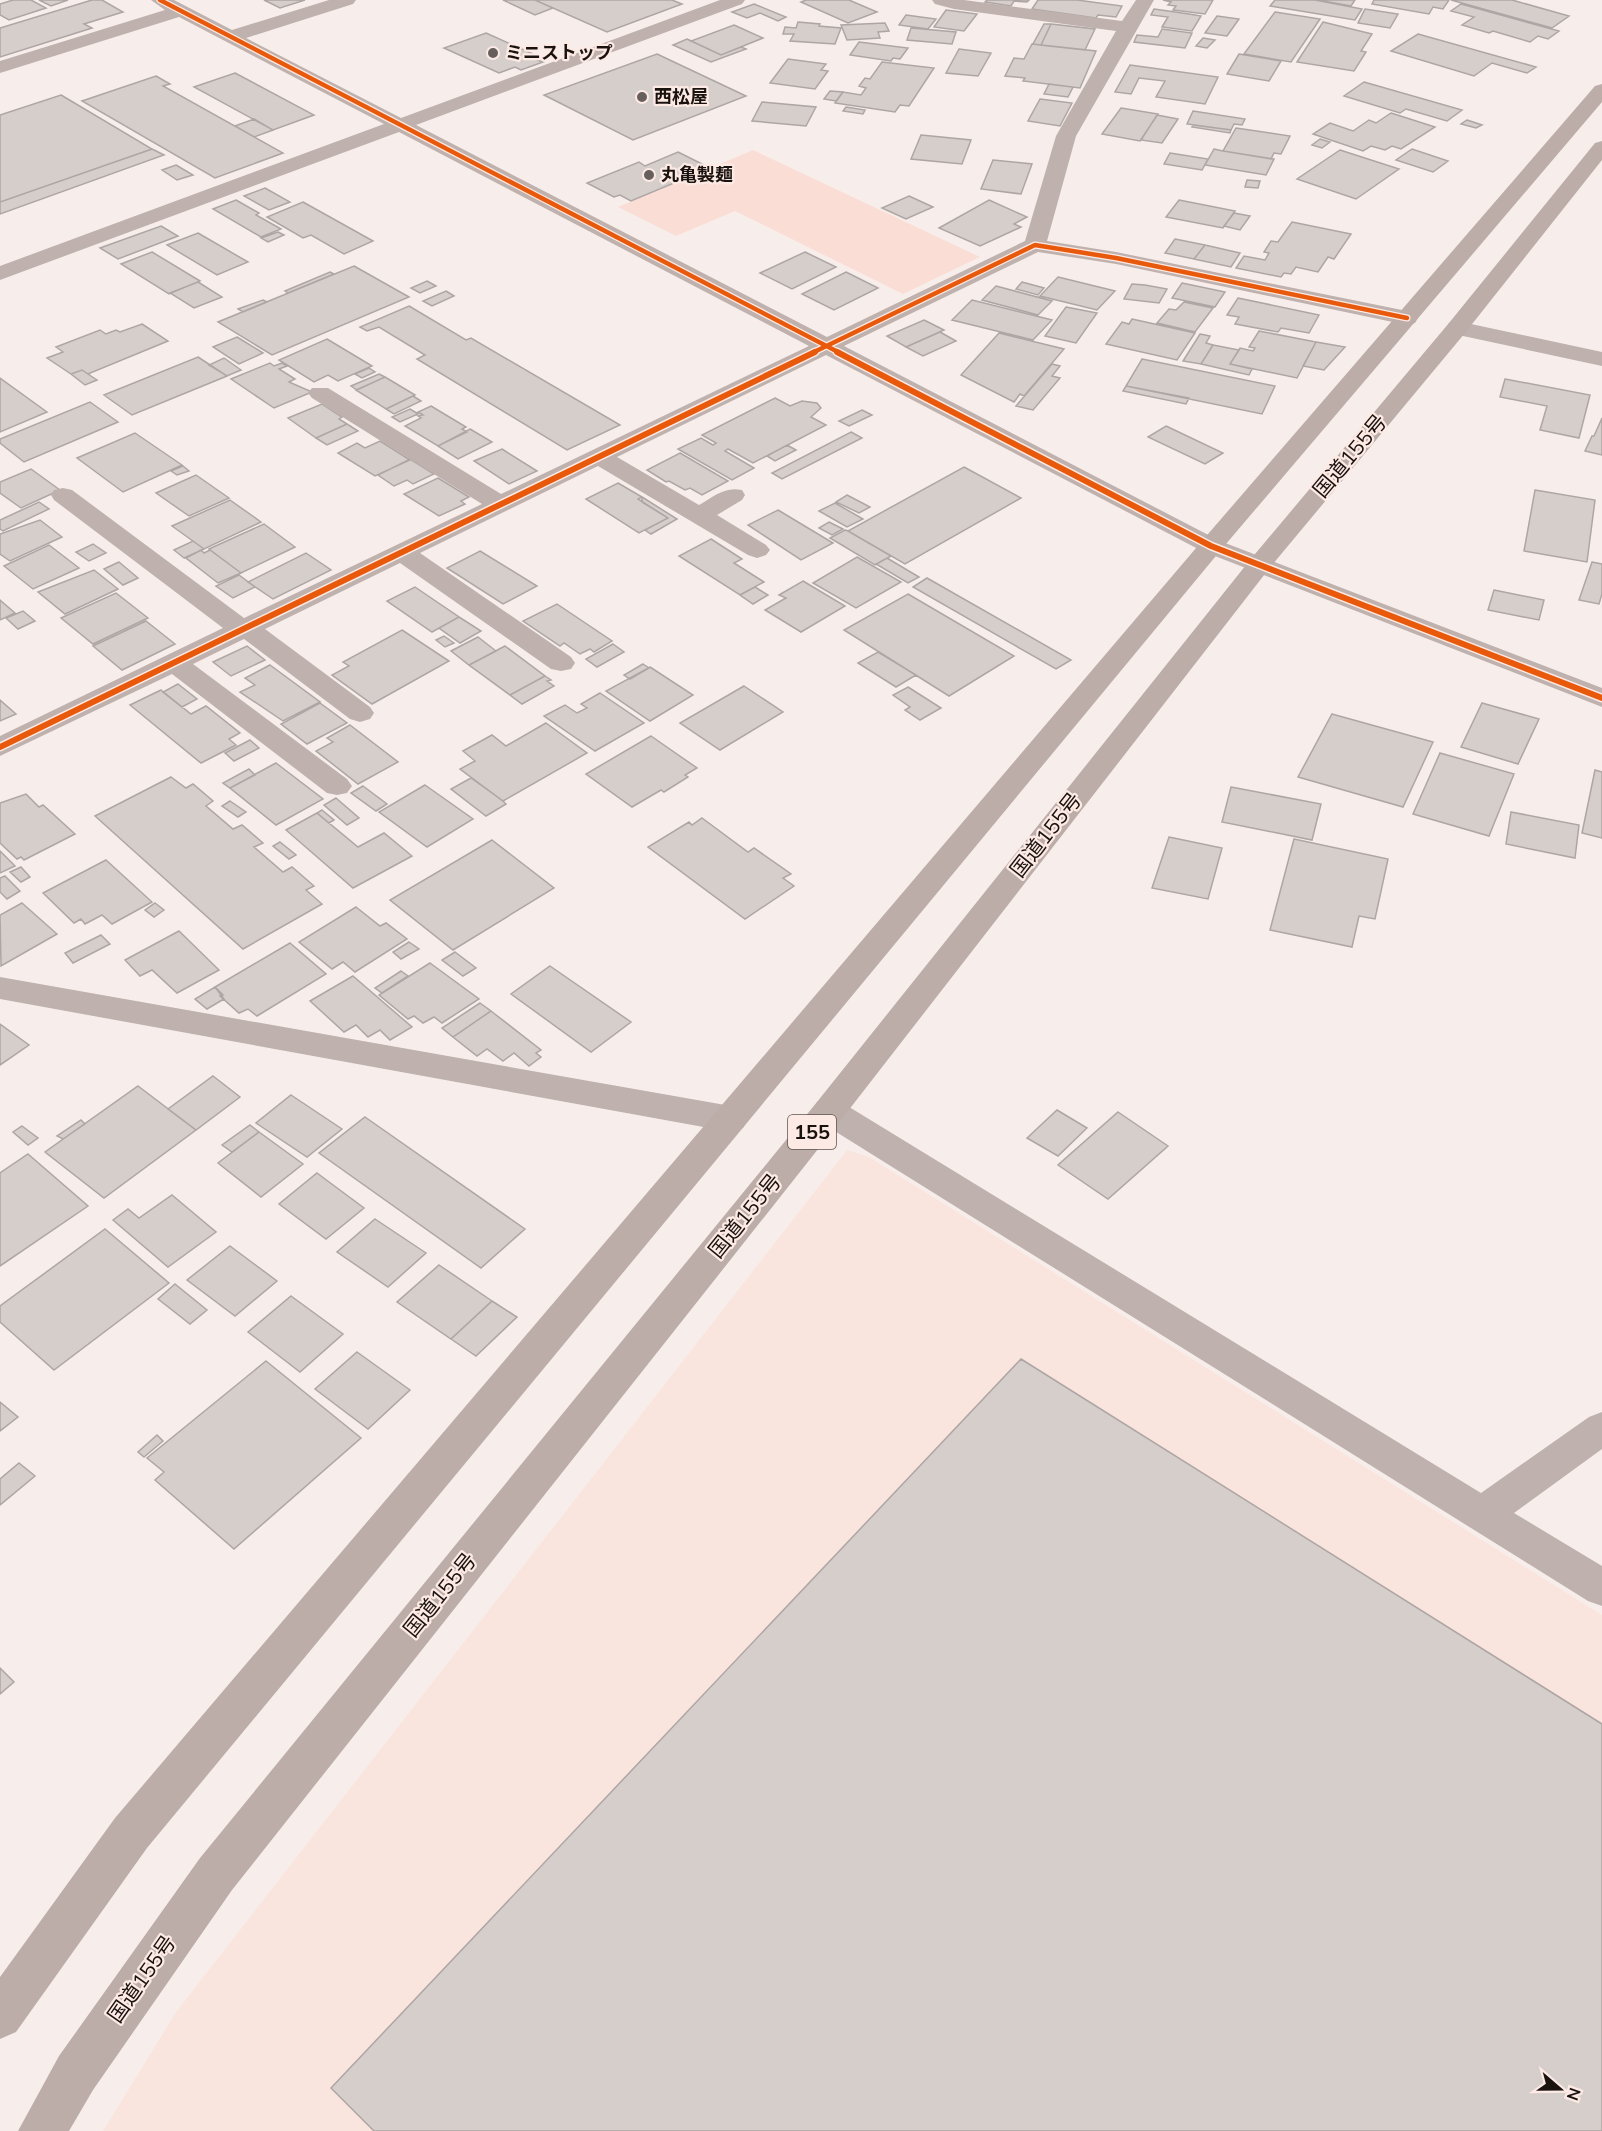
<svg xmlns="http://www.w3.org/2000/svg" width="1602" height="2131" font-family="Mulish,'Noto Sans JP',sans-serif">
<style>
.built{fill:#fae5de}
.green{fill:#faded5}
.building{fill:#d6cecb;stroke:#aea6a4;stroke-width:1.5}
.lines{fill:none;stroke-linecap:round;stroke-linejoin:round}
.minor{fill:#bfb1ad;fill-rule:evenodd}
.highway{fill:#bcada8;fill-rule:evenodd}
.cycleway-far1-casing{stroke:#fdeae5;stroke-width:7}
.cycleway-casing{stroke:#fdeae5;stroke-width:9}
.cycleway-far1{stroke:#e8590c;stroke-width:4.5}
.cycleway{stroke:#e8590c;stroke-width:6}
.poi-dot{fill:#675f5c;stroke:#fdeae5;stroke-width:2}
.labels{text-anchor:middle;stroke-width:4.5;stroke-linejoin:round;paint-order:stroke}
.far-poi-label{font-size:18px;font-weight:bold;fill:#19120f;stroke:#fdeae5;text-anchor:start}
.shield{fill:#fdeae5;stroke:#5d534f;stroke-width:1.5}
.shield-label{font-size:20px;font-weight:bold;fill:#19120f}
.street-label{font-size:21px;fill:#19120f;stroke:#fdeae5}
</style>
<rect width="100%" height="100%" fill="#f7eeeb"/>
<path class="built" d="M847,1150L869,1157L1602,1615V2131H103L176,2012Z"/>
<path class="green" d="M753,150L980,257L903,294L735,211L676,236L618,207Z"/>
<path class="building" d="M13,0H31L46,8L9,20L0,15V4Z
M39,0H68L51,6Z
M92,0H102L123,12L84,24L92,28L0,57V28Z
M264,0H305L280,8Z
M503,0H535L553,8L535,15Z
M535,0H672L682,4L607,32Z
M806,0H849L877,12L848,23L801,2Z
M987,0H1029L1027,2L1014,1L1011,6L985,2Z
M1038,0H1077L1122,6L1116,17L1098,15L1096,18L1032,9Z
M1163,0H1213L1205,14L1173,10L1176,6L1168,5L1171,2Z
M1275,0H1315L1362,9L1355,20L1270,6Z
M1318,0H1355L1351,6Z
M1374,0H1449L1443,9L1433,7L1429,14L1372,4Z
M1451,0H1512L1569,16L1552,28Z
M754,4L786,17L778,21L760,13L747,18L732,12Z
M1461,4L1559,31L1548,39L1538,36L1530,42L1493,31L1489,33L1462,25L1474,17L1451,11Z
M1154,9L1189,14L1201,16L1192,31L1162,27L1168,17L1151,15Z
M1365,9L1398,14L1390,28L1358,23Z
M946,10L977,14L964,31L934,27Z
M1275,12L1320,19L1291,62L1244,54Z
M906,15L936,19L928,29L899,25Z
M1217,16L1239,19L1227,36L1205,33Z
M798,22L820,24L819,26L841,28L835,44L790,41L794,34H783L785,27L796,28Z
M1323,22L1372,34L1361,51L1366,52L1354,71L1297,62Z
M885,23L889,31L878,32L880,38L847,40L841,25Z
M1044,24H1051L1041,45L1033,44Z
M1051,24L1095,29L1085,50L1041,45Z
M734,25L763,38L721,55L691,41Z
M911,28L956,32L952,44L907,40Z
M1162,29L1192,33L1185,48L1134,42L1137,35L1158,37Z
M486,33L542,58L537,60L543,62L521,70L515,67L499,73L444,48Z
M1418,34L1536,67L1527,73L1492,63L1474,76L1391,51Z
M1203,38L1215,40L1207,48L1196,46Z
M687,39L721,55L741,47L746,49L711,62L673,45Z
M859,42L908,48L900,59L893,58L891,61L850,55Z
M1032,44L1096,51L1080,88L1023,81L1025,78L1005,76L1014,58L1024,59Z
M959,49L991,53L978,76L946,73Z
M657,54L746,96L633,140L544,95Z
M1239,54L1281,61L1269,81L1227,74Z
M788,59L826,64L821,70L828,71L815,89L770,83Z
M882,62L934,68L909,106L900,105L895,112L835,103L843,92L861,95L866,88L859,86L865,78L870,79Z
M1130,65L1218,77L1205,104L1156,97L1165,81L1139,78L1131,94L1115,92Z
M235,73L314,115L273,130L194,87Z
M156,76L170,84L163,86L283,153L215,178L82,101Z
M1364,82L1462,110L1447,121L1406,109L1400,113L1344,96Z
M1049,84L1073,87L1068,97L1044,94Z
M830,91L843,92L836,101L824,99Z
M61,95L152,149L0,202V115Z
M1040,99L1072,103L1060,126L1028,121Z
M762,102L816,107L806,126L752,121Z
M846,107L865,110L863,114L843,111Z
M1121,108L1158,114L1140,141L1102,134Z
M1193,111L1245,119L1242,125L1234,124L1231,130L1187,124Z
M1391,113L1435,127L1401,149L1392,146L1385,150L1371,146L1363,151L1313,134L1330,123L1353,131L1369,120L1376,123Z
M1157,115L1178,119L1162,143L1141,140Z
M254,119L273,130L254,137L235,126Z
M1467,120L1482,125L1476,128L1461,124Z
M1193,125L1231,130L1230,133L1192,127Z
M1236,128L1290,136L1281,154L1274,153L1271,159L1223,151Z
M921,135L971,140L962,164L911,159Z
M1320,139L1330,142L1322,148L1312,145Z
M152,149L164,155L0,214V202Z
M1214,149L1223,151L1274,159L1266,175L1205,165Z
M1412,149L1448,161L1433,172L1396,160Z
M1340,150L1399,169L1356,199L1297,179Z
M678,152L710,168L631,201L620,195L614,197L587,183L639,162L645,166Z
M1170,153L1208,159L1202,170L1164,164Z
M993,160L1032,164L1021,194L981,189Z
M176,165L193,175L177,180L162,170Z
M1247,180L1260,181L1258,188L1245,187Z
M265,188L290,202L269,210L244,196Z
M909,196L933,207L906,219L882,208Z
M236,200L259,213L256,215L281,229L261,237L213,209Z
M989,200L1027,217L1014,224L1021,227L980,246L939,228Z
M1179,200L1235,211L1223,228L1166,217Z
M303,202L373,241L344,254L311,235L303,238L267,217Z
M1234,213L1250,216L1240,230L1224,226Z
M1292,222L1351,234L1334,259L1328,257L1318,272L1296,267L1291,274L1284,273L1281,277L1236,268L1244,256L1265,260L1269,253L1264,252L1271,241L1278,242Z
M161,226L178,236L118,259L100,248Z
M278,232L284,235L268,242L261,238Z
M198,233L248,262L217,275L167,245Z
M1175,239L1205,245L1194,259L1165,253Z
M1205,245L1240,253L1231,267L1194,259Z
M152,252L200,281L169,294L121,264Z
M805,252L836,267L792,289L760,273Z
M354,266L409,297L272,355L218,322Z
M330,272L334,274L288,293L285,291Z
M846,272L878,288L834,310L802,294Z
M1058,277L1115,291L1097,310L1040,296Z
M427,281L436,286L420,293L411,288Z
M198,282L222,297L194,308L170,293Z
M1022,282L1044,288L1038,295L1016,289Z
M1182,283L1225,292L1215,307L1172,298Z
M1132,284L1145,285L1167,289L1159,303L1124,299Z
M996,286L1052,301L1038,315L982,300Z
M446,291L454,296L432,306L423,301Z
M1238,298L1319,315L1309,333L1281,328L1278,332L1235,324L1239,317L1227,315Z
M263,300L267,302L243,312L238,309Z
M972,300L1052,320L1033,340L952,320Z
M1184,302L1213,308L1195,332L1157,323L1169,309L1176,310Z
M409,306L466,340L471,338L620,425L567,450L417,359L425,355L379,327L367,331L360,327Z
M1066,307L1097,313L1076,343L1045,336Z
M1132,319L1195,333L1177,360L1106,344L1122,322L1129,324Z
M924,320L944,330L906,347L887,336Z
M142,324L168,341L88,374L82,370L71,374L47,358L63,352L56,347L100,330L106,334L116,330L120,332Z
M1259,331L1316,342L1297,378L1230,364L1240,348L1253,351L1255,348L1249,347Z
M940,332L956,341L923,356L906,347Z
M999,333L1064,349L1024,396L1020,394L1014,402L961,375Z
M1200,334L1210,336L1206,343L1213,345L1201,364L1183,361Z
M237,337L263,353L239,364L213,347Z
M327,339L372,366L338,381L328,375L314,382L279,360Z
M1316,342L1345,347L1324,370L1303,366Z
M1213,345L1239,350L1230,364L1252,369L1249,375L1201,364Z
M198,357L227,376L132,415L104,395Z
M224,358L241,370L227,376L209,365Z
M1142,359L1275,386L1262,414L1126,386Z
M270,363L274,366L282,363L287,366L279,369L295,379L289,382L312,392L274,408L231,379Z
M1052,364L1060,366L1052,376L1060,378L1033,410L1016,406Z
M369,368L375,372L362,378L355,374Z
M82,370L97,380L85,385L71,374Z
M379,374L385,377L357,390L351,386Z
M385,377L415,395L386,409L356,390Z
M0,378L47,412L0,432Z
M1505,379L1590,395L1579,438L1540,430L1547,406L1500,397Z
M1126,386L1189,398L1186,404L1123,391Z
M413,396L421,401L394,414L386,409Z
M775,398L790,406L802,401L817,403L821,408L811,417L826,425L753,463L728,449L725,451L754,468L732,480L678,449L701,438L713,445L716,443L702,435Z
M90,402L118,422L24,462L0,443V439Z
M322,404L342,417L339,419L347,424L316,438L288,418Z
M431,406L466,427L462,429L467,432L438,446L405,426L421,418L418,416L423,415L418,412Z
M410,409L418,414L400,422L392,417Z
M862,410L872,415L849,426L839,421Z
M1602,418V455L1585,451L1592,436H1594Z
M347,424L358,431L327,445L316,438Z
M1166,426L1223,453L1205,464L1148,437Z
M470,429L492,442L458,459L438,446Z
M851,432L862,438L782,479L772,473Z
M135,433L182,465L123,492L77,458Z
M380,441L410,460L375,476L338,453L357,443L365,448Z
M787,445L796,450L775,461L767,456Z
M502,449L537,471L509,484L474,461Z
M680,453L728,481L702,495L690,488L685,490L669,481L666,482L647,470Z
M410,459L434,474L413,484L407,480L394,486L378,475Z
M183,466L189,471L177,475L171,471Z
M964,467L1021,498L905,564L848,531Z
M31,469L60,490L21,508L0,493V482Z
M196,475L229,498L189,516L156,493Z
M438,478L469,497L461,501L465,504L439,516L404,494Z
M618,483L642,497L638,499L668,518L639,533L586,499Z
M1535,490L1595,500L1587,562L1524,551Z
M847,495L870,507L859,513L836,502Z
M642,497L677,519L651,534L645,530L668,518L642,502Z
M230,500L261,522L204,549L172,526Z
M39,502L49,509L3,531L0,529V520Z
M835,503L863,519L847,527L819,511Z
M778,510L833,543L801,560L748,525Z
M40,520L62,537L10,561L0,554V534Z
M829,522L843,529L832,535L819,528Z
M264,524L295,547L241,573L209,549Z
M845,530L848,531L891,556L875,565L830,538Z
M711,539L742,559L734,563L764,582L740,595L679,556Z
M193,541L204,549L184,558L174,550Z
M93,544L106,553L89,561L76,552Z
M49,545L79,568L33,589L4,566Z
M201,550L204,553L210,550L241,573L218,583L186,558Z
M480,551L537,586L503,604L447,568Z
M306,553L331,570L273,599L248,582Z
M857,557L901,582L856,608L813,583Z
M887,558L919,577L908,583L876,564Z
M119,562L138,578L123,585L104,569Z
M1592,562L1602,564V594L1599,604L1579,600Z
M94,570L118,589L65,614L38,592Z
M239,575L255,587L233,598L216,586Z
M927,578L1071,660L1056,669L913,587Z
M803,581L845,606L801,632L765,610L786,598L779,595Z
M415,587L459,617L432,632L387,601Z
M755,587L768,595L753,604L740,595Z
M1494,590L1544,600L1539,620L1488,610Z
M116,593L148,618L93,644L61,618Z
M908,594L1014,656L949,696L844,630Z
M0,600L15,613L0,620Z
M557,604L612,641L594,652L590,649L580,654L564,643L560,646L523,621Z
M23,611L35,621L18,629L6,618Z
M459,617L481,631L460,643L439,628Z
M146,621L175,644L122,670L93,646Z
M402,630L449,661L372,704L332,675L349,666L343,662Z
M444,636L454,643L445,647L436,640Z
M478,637L496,651L469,665L451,651Z
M613,644L624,652L597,667L586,659Z
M247,646L265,660L231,676L213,662Z
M505,646L545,676L510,695L469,665Z
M878,652L916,675L896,687L858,663Z
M643,664L649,668L630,679L624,675Z
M270,665L320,702L283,721L240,692L255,685L245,678Z
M650,667L693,695L650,721L606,691Z
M545,676L551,680L547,681L554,686L522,704L510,695Z
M178,684L197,699L182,707L163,692Z
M744,686L783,712L720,750L680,723Z
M908,687L941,708L920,720L905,710L910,707L893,695Z
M161,690L191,714L206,706L240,733L229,739L236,745L201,763L130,705Z
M600,693L644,723L595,751L544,716L565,705L577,713L587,708L581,704Z
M0,700L16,714L0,721Z
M320,703L347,723L307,744L281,724Z
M1482,703L1539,719L1518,764L1461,747Z
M1332,714L1433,742L1403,807L1298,777Z
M546,723L587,753L503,801L460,769L475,761L463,751L492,735L506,746Z
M350,725L398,762L358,784L316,751L333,742L327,738Z
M651,736L697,768L685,775L688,777L664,792L661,790L632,807L586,774Z
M250,740L259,748L234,761L225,753Z
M1440,753L1514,774L1489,836L1413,814Z
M276,763L323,799L276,825L230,788Z
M249,769L255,775L230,788L223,783Z
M1595,770L1602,772V838L1582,833Z
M171,777L186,788L193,784L213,801L206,806L233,829L242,825L263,843L254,847L283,872L292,867L314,886L306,890L322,904L243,949L95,816Z
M471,778L503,801L506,804L486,816L451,789Z
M425,785L473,819L427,847L379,812Z
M363,786L387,804L376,811L351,793Z
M1231,787L1321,804L1312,840L1222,822Z
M26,794L39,807L43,805L75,834L24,860L21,857L17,859L0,843V803Z
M336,798L359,818L347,825L324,805Z
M230,801L246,812L238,817L222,806Z
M322,810L334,820L329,823L317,813Z
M1511,812L1579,825L1575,858L1506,844Z
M317,813L358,847L384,833L412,856L353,888L286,830Z
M702,818L748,852L754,848L791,874L783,878L794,886L745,919L648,847L689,822L692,825Z
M1169,837L1222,848L1208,899L1152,888Z
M1294,839L1388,859L1375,919L1359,916L1352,947L1270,930Z
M492,840L554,888L453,950L390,900Z
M280,842L296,855L289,859L273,846Z
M0,851L15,866L0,873Z
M106,860L152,902L112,924L102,915L85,924L81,919L74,923L43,893Z
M21,867L30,877L21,882L10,872Z
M5,876L20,891L7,899L0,892V878Z
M22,903L57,934L1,966L0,915Z
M155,903L164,910L154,917L145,910Z
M356,907L380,926L386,923L407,939L355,972L343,962L332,969L299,942Z
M179,931L219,970L177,993L152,970L140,976L125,960Z
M101,935L110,944L73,963L65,953Z
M409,942L419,949L401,959L393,952Z
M290,943L326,974L257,1016L248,1009L239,1013L220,996L223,995L215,987Z
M455,952L476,968L463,976L442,960Z
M430,963L479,999L442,1023L434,1017L423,1023L414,1016L408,1019L379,995Z
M550,966L631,1022L591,1052L511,994Z
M401,971L408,976L382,993L375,988Z
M353,976L412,1027L390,1040L380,1030L368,1037L356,1025L344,1032L310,1001Z
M215,987L224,999L207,1009L195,999Z
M480,1003L491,1011L453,1037L442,1028Z
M491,1011L541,1050L536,1053L541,1057L529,1066L514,1053L503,1061L487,1049L477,1056L453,1037Z
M0,1024L29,1045L0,1065Z
M213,1076L240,1097L196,1130L168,1109Z
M138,1086L196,1130L104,1198L45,1152Z
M291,1095L342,1129L307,1157L256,1123Z
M1057,1110L1087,1128L1058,1156L1027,1138Z
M1118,1112L1168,1146L1108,1199L1058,1165Z
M365,1117L525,1229L481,1268L319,1153Z
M81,1120L85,1124L63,1139L57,1136Z
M250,1125L259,1132L232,1152L222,1145Z
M22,1126L38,1138L28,1145L13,1132Z
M259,1132L303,1164L261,1197L218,1163Z
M28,1154L88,1206L0,1266V1173Z
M317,1173L364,1208L326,1239L279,1204Z
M172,1195L216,1232L168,1267L113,1220L128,1209L139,1218Z
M375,1219L426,1253L388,1287L337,1252Z
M105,1229L169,1283L54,1370L0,1322V1306Z
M230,1246L277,1281L235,1316L187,1280Z
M439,1265L492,1301L451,1339L397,1302Z
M175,1284L207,1310L190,1324L158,1299Z
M291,1296L343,1334L300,1372L248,1332Z
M492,1301L517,1317L476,1356L451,1339Z
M357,1352L410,1390L368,1429L315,1389Z
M1021,1359L1602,1724V2131H374L331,2088Z
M266,1361L361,1438L234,1549L155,1480L164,1472L147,1458Z
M0,1402L18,1417L0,1431Z
M157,1435L163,1441L144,1457L138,1452Z
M19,1463L35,1476L0,1505V1479Z
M0,1668L14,1682L0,1694Z"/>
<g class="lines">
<path class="minor" d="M151,0H174L232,30L329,0H356L353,4L246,38L401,118L720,0H745L742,4L416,125L827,337L1025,241L1056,136L1116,31L954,9L935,4L932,0H964L1122,21L1136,0H1154L1076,136L1047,241L1116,252L1407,311L1415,313L1418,318L1415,323L1407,325L1116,264L1038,252L844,346L1220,541L1602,688V707L1202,551L826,355L617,457L699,505C713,497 725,486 742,490L745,495L742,500L717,515L766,545L770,550L766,555L757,558L748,555L598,466L420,553L571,657L575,663L571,669L561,671L551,669L400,563L265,629L370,707L374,713L370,719L360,722L350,719L244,639L193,664L347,779L352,786L347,793L337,795L327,793L172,674L0,756V736L223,628L54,500L51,495L54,490L63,488L72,490L244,618L482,504L312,398L308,393L312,388H328L501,494L809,346L399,132L0,280V266L384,124L179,17L0,73V61L165,10Z
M1457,321L1602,352V366L1449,333L1446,328L1449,323Z
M0,977L731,1106L743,1110L748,1119L743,1128L731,1132L0,999Z
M829,1098L841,1102L1481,1493L1589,1417L1602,1412V1449L1514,1513L1602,1566V1606L1588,1601L817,1120L812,1111L817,1102Z"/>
<path class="highway" d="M1602,84V102L1220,551L147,1848L16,2032L0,2039V1977L115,1818L1202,541L1595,86Z
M1602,141V160L1465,333L1268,570L841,1120L232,1890L93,2090L69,2131H18L59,2056L200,1858L817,1102L1250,560L1449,323L1595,143Z"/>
<defs>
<path id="cycleway-far1" d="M160,0L840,353
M812,353L1035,245L1116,258L1407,318"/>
<path id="cycleway" d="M837,352L1211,546L1602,698
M0,747L815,352"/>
</defs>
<use href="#cycleway-far1" class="cycleway-far1-casing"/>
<use href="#cycleway" class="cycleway-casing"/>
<use href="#cycleway-far1" class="cycleway-far1"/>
<use href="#cycleway" class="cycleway"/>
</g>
<g class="poi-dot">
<circle cx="493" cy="53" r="6"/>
<circle cx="642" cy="97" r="6"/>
<circle cx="649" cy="175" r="6"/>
</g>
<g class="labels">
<g class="far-poi-label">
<text x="505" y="59">ミニストップ</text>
<text x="654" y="103">西松屋</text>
<text x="661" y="181">丸亀製麺</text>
</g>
<rect class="shield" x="788" y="1115" width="48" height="34" rx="4.5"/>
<g class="shield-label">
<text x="812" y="1139">155</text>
</g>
<g class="street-label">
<text transform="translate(1350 456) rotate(-50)" y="7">国道155号</text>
<text transform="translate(1046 835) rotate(-52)" y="7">国道155号</text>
<text transform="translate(745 1216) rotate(-51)" y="7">国道155号</text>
<text transform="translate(440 1595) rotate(-51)" y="7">国道155号</text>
<text transform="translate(142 1979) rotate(-55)" y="7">国道155号</text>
</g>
</g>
<g transform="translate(1560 2089) rotate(110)" stroke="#fdeae5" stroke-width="4.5" paint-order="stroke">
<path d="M0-4.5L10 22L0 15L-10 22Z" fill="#19120f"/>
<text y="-9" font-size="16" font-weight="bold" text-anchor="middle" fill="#19120f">N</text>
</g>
</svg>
